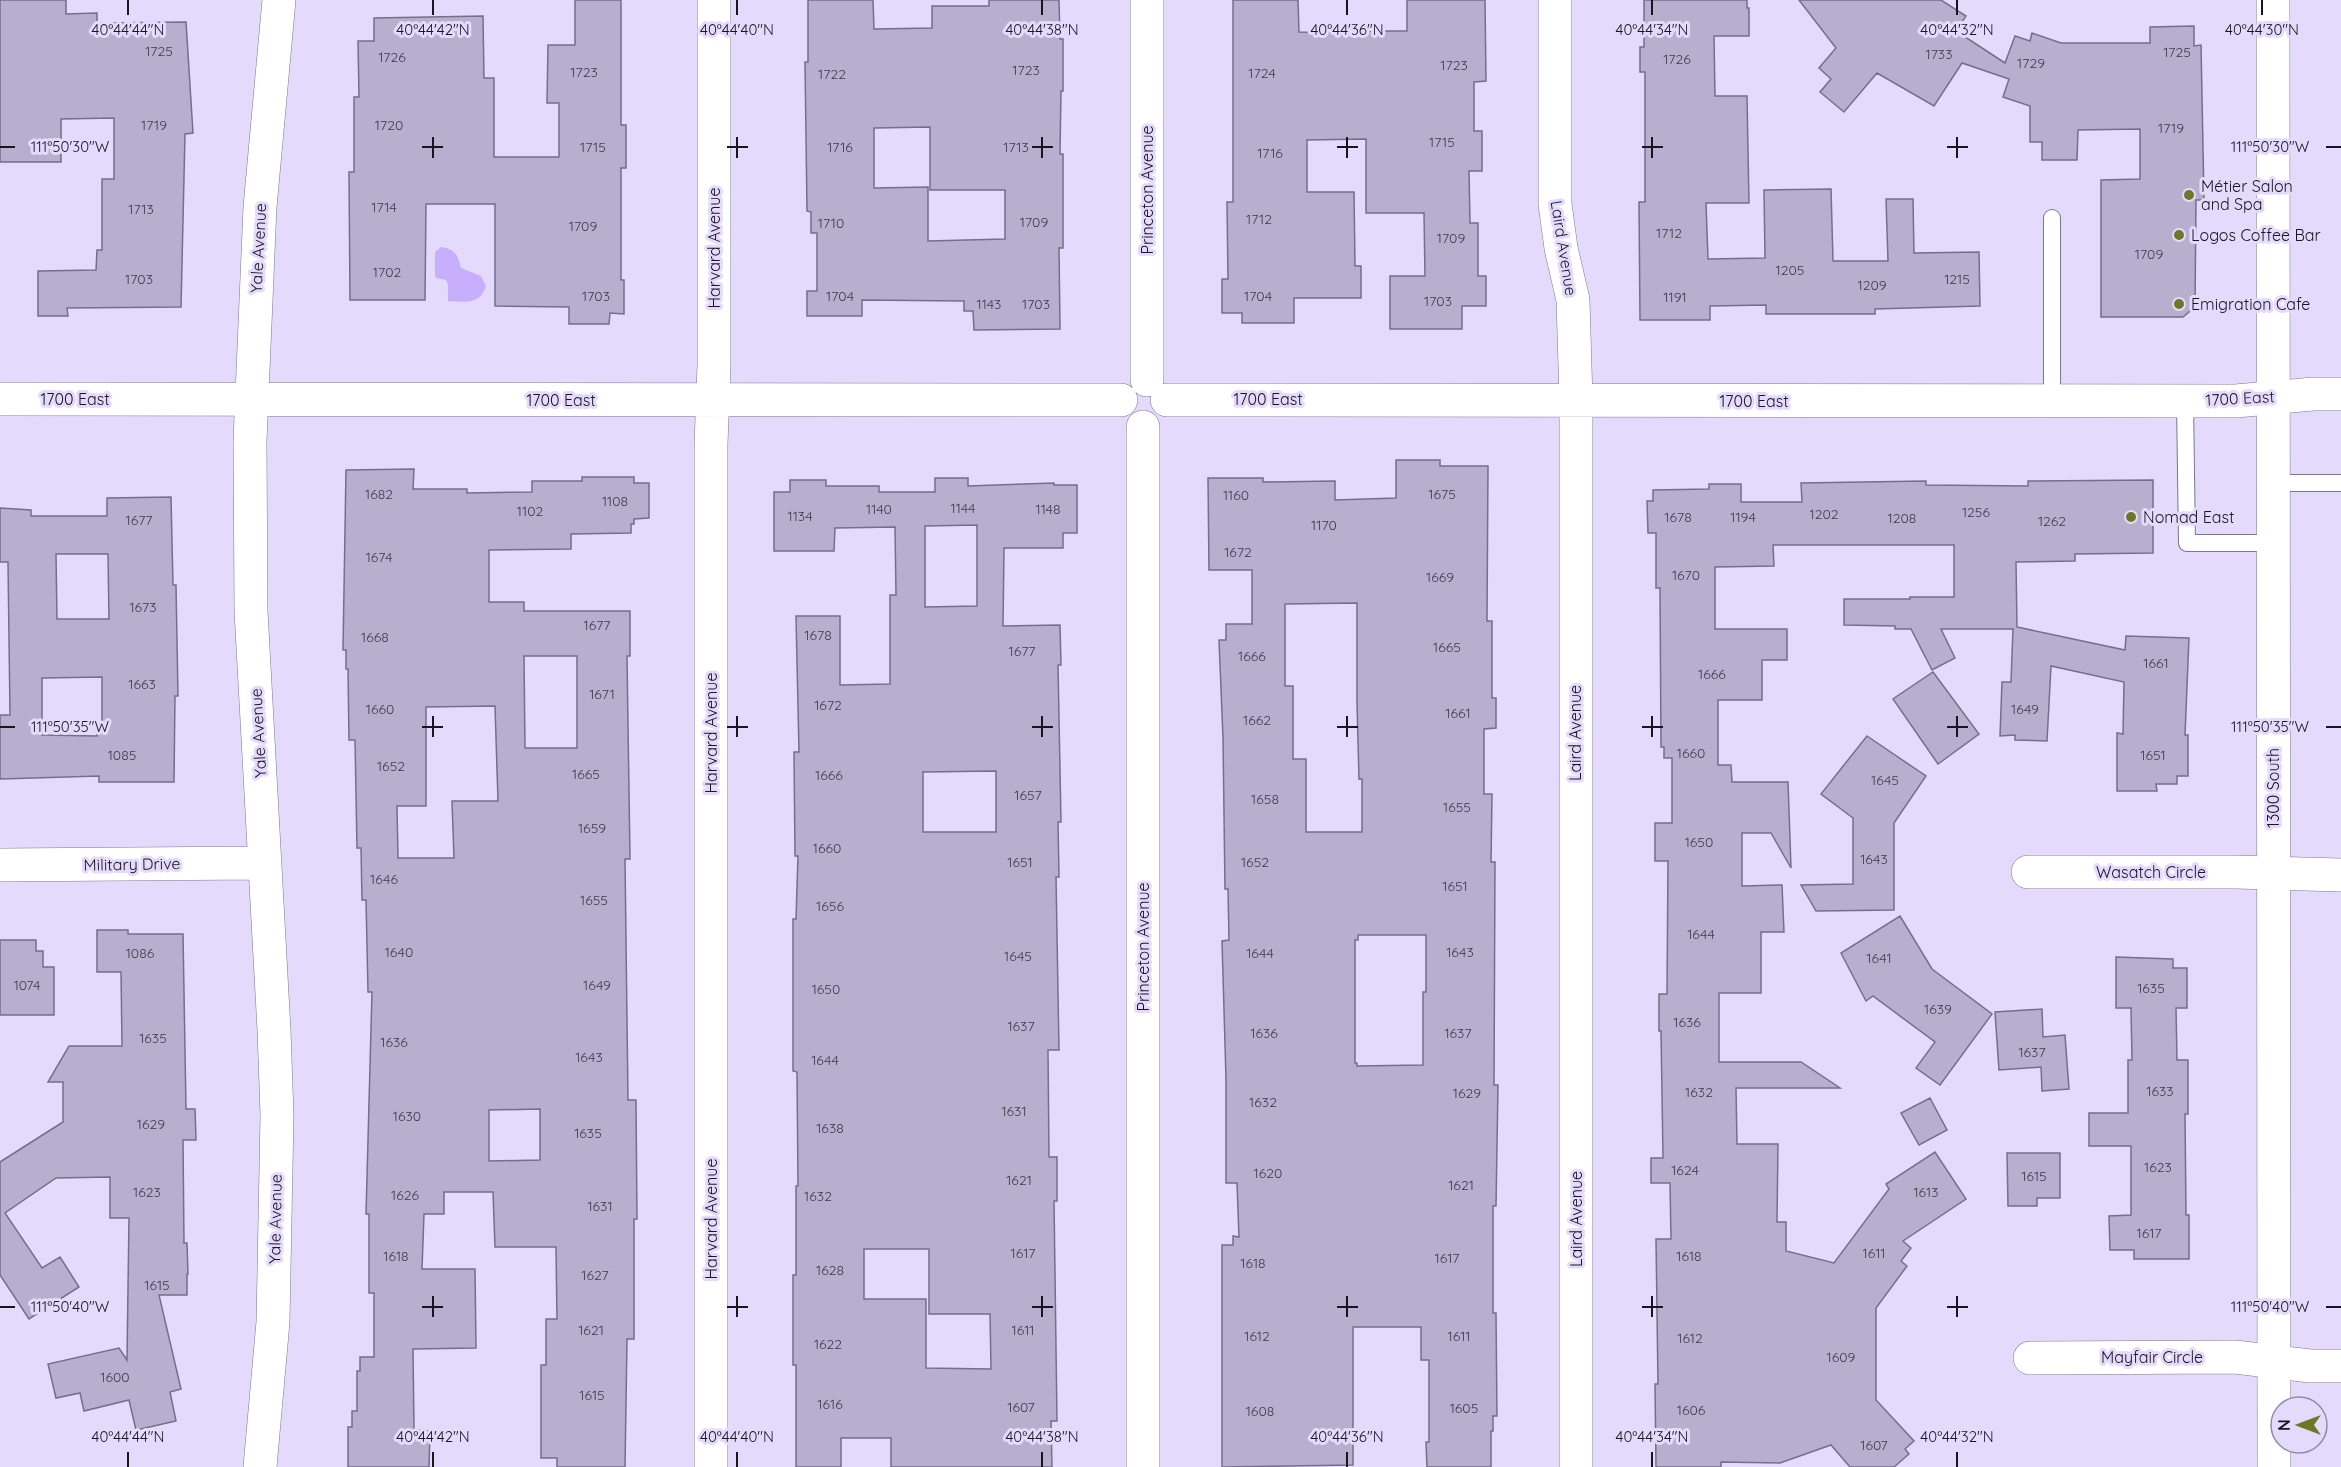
<svg xmlns="http://www.w3.org/2000/svg" width="2341" height="1467" font-family="Quicksand,sans-serif">
<style>
.water{fill:#c8affe}
.building{fill:#b8afcf;stroke:#766e8b;stroke-width:1.5;fill-rule:evenodd}
.lines{fill:none;stroke-linecap:round;stroke-linejoin:round}
.lane-casing{stroke:#7d7592;stroke-width:18}
.street-casing{stroke:#7d7592;stroke-width:34}
.secondary-casing{stroke:#7d7592;stroke-width:34}
.lane{stroke:#fff;stroke-width:16}
.street{stroke:#fff;stroke-width:33}
.secondary{stroke:#fff;stroke-width:33}
.ticks{fill:none;stroke:#181420;stroke-width:2}
.poi-dot{fill:#6b7926;stroke:#e4dbfc;stroke-width:2}
.labels{text-anchor:middle;stroke-width:6;stroke-linejoin:round;paint-order:stroke}
.number-label{font-size:14px;fill:#403b4c}
.poi-label{font-size:16px;fill:#181420;stroke:#e4dbfc;text-anchor:start}
.street-label{font-size:16px;fill:#181420;stroke:#e4dbfc}
.ticks-label{font-size:15px;text-anchor:middle;fill:#181420;stroke:#e4dbfc;stroke-width:6;stroke-linejoin:round;paint-order:stroke}
</style>
<rect width="100%" height="100%" fill="#e4dbfc"/>
<path class="water" d="M441,247C455,249 458,255 461,268L481,276L486,286C480,305 465,302 448,301V285L446,280L436,278L435,275V252Z"/>
<path class="building" d="M0,0H66V14L97,13V23L186,22L193,133L185,134L181,307L67,308L68,316H38V271L96,270L97,250H102V179H114V118L61,119V162H0Z
M575,0H621V125H626V168H621V280H624V314L610,313L609,324H569V307L495,306V204H426L425,300H350L349,172H354V97H359L358,41H374V18L483,16L484,78H494V157H559V103H547L548,45H575Z
M808,0H873L874,29L932,28V6H989V0H1059L1060,39H1063V91H1061L1060,154H1063V248H1059L1060,329L974,330L973,311H964V301L862,300V316H807V291H817V233H811V212L807,211L805,62H808ZM930,127V190H1005V239L928,241V187L874,188V128Z
M1233,0H1298L1299,32L1364,33V31H1407V0H1485L1486,81L1474,82V131H1482V171H1469L1470,223H1478V276H1486V306H1462V329H1390V276H1425L1424,213H1366V139L1307,140V192H1354L1355,266H1361V298H1294V323H1242V313H1222V279H1228L1227,202H1233Z
M1644,0H1747V8H1749V36H1714L1715,96H1747L1749,203H1706L1708,259L1765,258L1764,190L1831,189L1833,261H1888L1886,199H1913L1914,253L1979,252L1980,306L1875,309V314H1766V305L1710,306V320H1640L1639,202H1645V72H1640V47H1644Z
M1799,0H1941L1966,16L1956,31L2005,63L2015,36L2030,41L2032,33L2061,43H2150V27L2194,26V46L2201,45L2204,200H2196L2195,307L2183,317H2101V180L2140,179V129L2078,130L2077,160H2042V142H2030V106L2003,97L2009,79L1962,63L1934,106L1877,73L1844,112L1820,92L1831,79L1819,68L1836,48Z
M1396,460H1440V466H1488L1487,621H1492V698H1496V728L1484,729V794H1492L1491,862H1495L1494,1085H1498L1496,1206H1493V1313H1496L1497,1416H1493V1431H1491V1467H1427L1426,1442H1429V1360H1421V1327H1353V1465L1222,1467V1245H1233V1236L1239,1237L1237,1183H1226V1079L1222,941L1229,940L1228,889H1225L1223,738L1219,640H1226V624H1252V570H1209L1208,478H1263V482L1335,481V500L1396,498ZM1357,603V703L1359,779H1362V832H1306V759H1293V686H1285V604ZM1358,935H1426V992H1423V1065L1357,1066V1063H1355V940H1358Z
M414,469L413,489H467V493L532,492V481H582V477H634V483H649V518L634,519V524H631V533L571,534V549L489,550V602H524V611H630V656H627L630,859H625L628,1100H636L637,1219H634V1339H627L625,1467H557V1458H541V1365H546V1319H557L556,1247H495L493,1192H444V1214H424L422,1269H475L476,1348L413,1349L414,1430L430,1431L429,1467H348V1427H352V1411H357V1371H360V1357H374V1293H369V1214H366L372,992H368L366,900H362L361,848H357L355,740H349L348,669H346V650H343L346,470ZM524,656H577V748H525ZM495,706L498,801H452L454,858H398L397,806H426V707ZM540,1109V1160L489,1161V1110Z
M935,478H968V486L1054,483V485H1077V533H1063V548H1004L1003,626L1060,625L1061,665H1058L1061,822H1058L1059,877H1056L1059,1050H1048L1049,1157H1057V1201H1054L1057,1421H1051L1052,1467H891V1438H841V1467H796V1365H793V1275H796V1186H798L797,1072L793,1071V919H796L798,856H795L794,752H799L796,616H840V685L890,684V595H896L895,527L835,528L834,551H774V492H790V480H826V486H879V492H935ZM977,525V606L925,607V526ZM996,771V832H923V772ZM864,1249H929V1314H990L991,1369L926,1368V1299H864Z
M2153,480V553L2075,554V561L2016,562L2017,627L2125,650L2126,636L2189,638L2185,735H2188V776H2177V784H2156L2157,791H2117V733L2123,734L2124,682L2051,666L2047,741L2015,740V735L2000,736L2002,682H2011L2013,629H1941L1955,658L1932,670L1911,629H1895V626L1844,625V599H1910V597H1954V545H1773L1774,566L1715,567V629H1787V660H1762V700H1718V765H1731L1732,782H1788L1791,868L1771,833H1742V886L1782,885L1784,932H1761V993H1719V1062H1801L1840,1088H1736L1737,1144H1778L1777,1222H1786V1251L1834,1263L1889,1189L1886,1184L1935,1152L1966,1199L1903,1241L1911,1248L1901,1261L1907,1266L1876,1308V1400L1914,1441L1905,1449L1909,1454L1894,1467H1850L1831,1445L1780,1463L1721,1462V1467H1656L1655,1384H1658L1656,1239H1671L1670,1183H1651V1158H1663L1661,1031H1659V994H1667L1668,861H1655V823H1672V758H1664V747H1661L1660,588H1656V533H1648L1647,501H1653V490L1709,489V484H1741V502H1802L1801,483L1926,481V485L2028,486V481Z
M171,497L173,585H176L178,696H175L174,782H99V776L0,779V715H10L8,562H0V508L31,510V516H107V498ZM56,554H108L109,619H57ZM102,677V730L97,731V736L42,735V678Z
M1933,672L1979,734L1938,764L1893,699Z
M1867,736L1926,776L1894,823V910L1816,911L1801,885L1853,884V818L1821,794Z
M1900,916L1932,969L1992,1014L1940,1085L1916,1068L1935,1042L1873,996L1866,1001L1841,953Z
M97,930H128V934H183L186,1109H195L196,1140H183L184,1243H187L188,1274H187V1295H159L181,1389L170,1392L176,1421L136,1430L129,1400L84,1411L80,1393L56,1398L48,1364L119,1348L127,1360L129,1218H110V1177L56,1178L5,1213L42,1268L60,1257L79,1287L29,1319L0,1275V1162L63,1122V1082H48L69,1046H122L121,972H97Z
M0,940H36V951H43V967H54V1015H0Z
M2116,957L2173,959V968H2187V1008H2176L2177,1060H2188V1114H2185L2186,1215H2189V1259H2134V1250H2110L2109,1216L2131,1215V1146H2089V1113H2128V1060H2132L2131,1008H2116Z
M2042,1009L2043,1037L2065,1035L2069,1089L2042,1091L2041,1067L1999,1070L1995,1012Z
M1930,1098L1947,1130L1919,1145L1901,1113Z
M2007,1153H2060V1198H2037V1206H2008Z"/>
<g class="lines">
<defs>
<path id="lane" d="M2052,218V401
M2185,400L2187,543H2273
M2273,483H2341"/>
<path id="street" d="M1555,0V204L1561,248L1573,300L1576,400V1467
M1147,380V0
M0,399L1121,400
M1167,400L2236,401L2313,394H2341
M1143,427V1467
M0,865L265,863
M2028,872H2236L2341,875
M2030,1358L2235,1357L2310,1366H2341
M260,1467L273,1322L277,1115L274,1030L251,611L250,441L260,207L279,0
M711,1467V444L714,365V0"/>
<path id="secondary" d="M2273,0L2274,1467"/>
</defs>
<use href="#lane" class="lane-casing"/>
<use href="#street" class="street-casing"/>
<use href="#secondary" class="secondary-casing"/>
<use href="#lane" class="lane"/>
<use href="#street" class="street"/>
<use href="#secondary" class="secondary"/>
</g>
<path class="ticks" d="M128,0V15M433,0V15M737,0V15M1042,0V15M1347,0V15M1652,0V15M1957,0V15M2262,0V15M433,137V158M737,137V158M1042,137V158M1347,137V158M1652,137V158M1957,137V158M0,147H15M422,147H443M727,147H748M1032,147H1053M1337,147H1358M1642,147H1663M1947,147H1968M2326,147H2341M433,716V737M737,716V737M1042,716V737M1347,716V737M1652,716V737M1957,716V737M0,727H15M422,727H443M727,727H748M1032,727H1053M1337,727H1358M1642,727H1663M1947,727H1968M2326,727H2341M433,1296V1317M737,1296V1317M1042,1296V1317M1347,1296V1317M1652,1296V1317M1957,1296V1317M0,1307H15M422,1307H443M727,1307H748M1032,1307H1053M1337,1307H1358M1642,1307H1663M1947,1307H1968M2326,1307H2341M128,1452V1467M433,1452V1467M737,1452V1467M1042,1452V1467M1347,1452V1467M1652,1452V1467M1957,1452V1467"/>
<g class="poi-dot">
<circle cx="2189" cy="195" r="6"/>
<circle cx="2179" cy="235" r="6"/>
<circle cx="2179" cy="304" r="6"/>
<circle cx="2131" cy="517" r="6"/>
</g>
<g class="labels">
<g class="number-label">
<text x="159" y="56">1725</text>
<text x="2177" y="57">1725</text>
<text x="1939" y="59">1733</text>
<text x="392" y="62">1726</text>
<text x="1677" y="64">1726</text>
<text x="2031" y="68">1729</text>
<text x="1454" y="70">1723</text>
<text x="1026" y="75">1723</text>
<text x="584" y="77">1723</text>
<text x="1262" y="78">1724</text>
<text x="832" y="79">1722</text>
<text x="154" y="130">1719</text>
<text x="389" y="130">1720</text>
<text x="2171" y="133">1719</text>
<text x="1442" y="147">1715</text>
<text x="593" y="152">1715</text>
<text x="840" y="152">1716</text>
<text x="1016" y="152">1713</text>
<text x="1270" y="158">1716</text>
<text x="384" y="212">1714</text>
<text x="141" y="214">1713</text>
<text x="1259" y="224">1712</text>
<text x="1034" y="227">1709</text>
<text x="831" y="228">1710</text>
<text x="583" y="231">1709</text>
<text x="1669" y="238">1712</text>
<text x="1451" y="243">1709</text>
<text x="2149" y="259">1709</text>
<text x="1790" y="275">1205</text>
<text x="387" y="277">1702</text>
<text x="139" y="284">1703</text>
<text x="1957" y="284">1215</text>
<text x="1872" y="290">1209</text>
<text x="596" y="301">1703</text>
<text x="840" y="301">1704</text>
<text x="1258" y="301">1704</text>
<text x="1675" y="302">1191</text>
<text x="1438" y="306">1703</text>
<text x="989" y="309">1143</text>
<text x="1036" y="309">1703</text>
<text x="379" y="499">1682</text>
<text x="1442" y="499">1675</text>
<text x="1236" y="500">1160</text>
<text x="615" y="506">1108</text>
<text x="963" y="513">1144</text>
<text x="879" y="514">1140</text>
<text x="1048" y="514">1148</text>
<text x="530" y="516">1102</text>
<text x="1976" y="517">1256</text>
<text x="1824" y="519">1202</text>
<text x="800" y="521">1134</text>
<text x="1678" y="522">1678</text>
<text x="1743" y="522">1194</text>
<text x="1902" y="523">1208</text>
<text x="139" y="525">1677</text>
<text x="2052" y="526">1262</text>
<text x="1324" y="530">1170</text>
<text x="1238" y="557">1672</text>
<text x="379" y="562">1674</text>
<text x="1686" y="580">1670</text>
<text x="1440" y="582">1669</text>
<text x="143" y="612">1673</text>
<text x="597" y="630">1677</text>
<text x="818" y="640">1678</text>
<text x="375" y="642">1668</text>
<text x="1447" y="652">1665</text>
<text x="1022" y="656">1677</text>
<text x="1252" y="661">1666</text>
<text x="2156" y="668">1661</text>
<text x="1712" y="679">1666</text>
<text x="142" y="689">1663</text>
<text x="602" y="699">1671</text>
<text x="828" y="710">1672</text>
<text x="380" y="714">1660</text>
<text x="2025" y="714">1649</text>
<text x="1458" y="718">1661</text>
<text x="1257" y="725">1662</text>
<text x="1691" y="758">1660</text>
<text x="122" y="760">1085</text>
<text x="2153" y="760">1651</text>
<text x="391" y="771">1652</text>
<text x="586" y="779">1665</text>
<text x="829" y="780">1666</text>
<text x="1885" y="785">1645</text>
<text x="1028" y="800">1657</text>
<text x="1265" y="804">1658</text>
<text x="1457" y="812">1655</text>
<text x="592" y="833">1659</text>
<text x="1699" y="847">1650</text>
<text x="827" y="853">1660</text>
<text x="1874" y="864">1643</text>
<text x="1020" y="867">1651</text>
<text x="1255" y="867">1652</text>
<text x="384" y="884">1646</text>
<text x="1455" y="891">1651</text>
<text x="594" y="905">1655</text>
<text x="830" y="911">1656</text>
<text x="1701" y="939">1644</text>
<text x="399" y="957">1640</text>
<text x="1460" y="957">1643</text>
<text x="140" y="958">1086</text>
<text x="1260" y="958">1644</text>
<text x="1018" y="961">1645</text>
<text x="1879" y="963">1641</text>
<text x="27" y="990">1074</text>
<text x="597" y="990">1649</text>
<text x="2151" y="993">1635</text>
<text x="826" y="994">1650</text>
<text x="1938" y="1014">1639</text>
<text x="1687" y="1027">1636</text>
<text x="1021" y="1031">1637</text>
<text x="1264" y="1038">1636</text>
<text x="1458" y="1038">1637</text>
<text x="153" y="1043">1635</text>
<text x="394" y="1047">1636</text>
<text x="2032" y="1057">1637</text>
<text x="589" y="1062">1643</text>
<text x="825" y="1065">1644</text>
<text x="2160" y="1096">1633</text>
<text x="1699" y="1097">1632</text>
<text x="1467" y="1098">1629</text>
<text x="1263" y="1107">1632</text>
<text x="1014" y="1116">1631</text>
<text x="407" y="1121">1630</text>
<text x="151" y="1129">1629</text>
<text x="830" y="1133">1638</text>
<text x="588" y="1138">1635</text>
<text x="2158" y="1172">1623</text>
<text x="1685" y="1175">1624</text>
<text x="1268" y="1178">1620</text>
<text x="2034" y="1181">1615</text>
<text x="1019" y="1185">1621</text>
<text x="1461" y="1190">1621</text>
<text x="147" y="1197">1623</text>
<text x="1926" y="1197">1613</text>
<text x="405" y="1200">1626</text>
<text x="818" y="1201">1632</text>
<text x="600" y="1211">1631</text>
<text x="2149" y="1238">1617</text>
<text x="1023" y="1258">1617</text>
<text x="1874" y="1258">1611</text>
<text x="396" y="1261">1618</text>
<text x="1689" y="1261">1618</text>
<text x="1447" y="1263">1617</text>
<text x="1253" y="1268">1618</text>
<text x="830" y="1275">1628</text>
<text x="595" y="1280">1627</text>
<text x="157" y="1290">1615</text>
<text x="591" y="1335">1621</text>
<text x="1023" y="1335">1611</text>
<text x="1257" y="1341">1612</text>
<text x="1459" y="1341">1611</text>
<text x="1690" y="1343">1612</text>
<text x="828" y="1349">1622</text>
<text x="1841" y="1362">1609</text>
<text x="115" y="1382">1600</text>
<text x="592" y="1400">1615</text>
<text x="830" y="1409">1616</text>
<text x="1021" y="1412">1607</text>
<text x="1464" y="1413">1605</text>
<text x="1691" y="1415">1606</text>
<text x="1260" y="1416">1608</text>
<text x="1874" y="1450">1607</text>
</g>
<g class="poi-label">
<text x="2201" y="192">Métier Salon<tspan x="2201" dy="18">and Spa</tspan></text>
<text x="2191" y="241">Logos Coffee Bar</text>
<text x="2191" y="310">Emigration Cafe</text>
<text x="2143" y="523">Nomad East</text>
</g>
<g class="street-label">
<text transform="translate(1147 190) rotate(-90)" y="6">Princeton Avenue</text>
<text transform="translate(258 248) rotate(-87)" y="6">Yale Avenue</text>
<text transform="translate(714 248) rotate(-90)" y="6">Harvard Avenue</text>
<text transform="translate(1564 248) rotate(81)" y="6">Laird Avenue</text>
<text transform="translate(2240 398) rotate(-3)" y="6">1700 East</text>
<text x="75" y="405">1700 East</text>
<text x="1268" y="405">1700 East</text>
<text x="561" y="406">1700 East</text>
<text x="1754" y="407">1700 East</text>
<text transform="translate(258 733) rotate(-93)" y="6">Yale Avenue</text>
<text transform="translate(711 733) rotate(-90)" y="6">Harvard Avenue</text>
<text transform="translate(1575 733) rotate(-90)" y="6">Laird Avenue</text>
<text transform="translate(2273 788) rotate(-90)" y="6">1300 South</text>
<text transform="translate(132 864) rotate(-1)" y="6">Military Drive</text>
<text x="2151" y="878">Wasatch Circle</text>
<text transform="translate(1143 947) rotate(-90)" y="6">Princeton Avenue</text>
<text transform="translate(275 1219) rotate(-89)" y="6">Yale Avenue</text>
<text transform="translate(711 1219) rotate(-90)" y="6">Harvard Avenue</text>
<text transform="translate(1576 1219) rotate(-90)" y="6">Laird Avenue</text>
<text x="2152" y="1363">Mayfair Circle</text>
</g>
</g>
<g class="ticks-label">
<text x="128" y="35">40°44'44"N</text>
<text x="433" y="35">40°44'42"N</text>
<text x="737" y="35">40°44'40"N</text>
<text x="1042" y="35">40°44'38"N</text>
<text x="1347" y="35">40°44'36"N</text>
<text x="1652" y="35">40°44'34"N</text>
<text x="1957" y="35">40°44'32"N</text>
<text x="2262" y="35">40°44'30"N</text>
<text x="2270" y="152">111°50'30"W</text>
<text x="70" y="152">111°50'30"W</text>
<text x="2270" y="732">111°50'35"W</text>
<text x="70" y="732">111°50'35"W</text>
<text x="2270" y="1312">111°50'40"W</text>
<text x="70" y="1312">111°50'40"W</text>
<text x="128" y="1442">40°44'44"N</text>
<text x="433" y="1442">40°44'42"N</text>
<text x="737" y="1442">40°44'40"N</text>
<text x="1042" y="1442">40°44'38"N</text>
<text x="1347" y="1442">40°44'36"N</text>
<text x="1652" y="1442">40°44'34"N</text>
<text x="1957" y="1442">40°44'32"N</text>
</g>
<g transform="translate(2299 1425) rotate(270)"><circle r="28" fill="#e4dbfc" stroke="#928ba4" stroke-width="1.5"/>
<path d="M0-4.5L10 22L0 15L-10 22Z" fill="#6b7926"/>
<text y="-9" font-size="16" font-weight="bold" text-anchor="middle" fill="#181420">N</text>
</g>
</svg>
